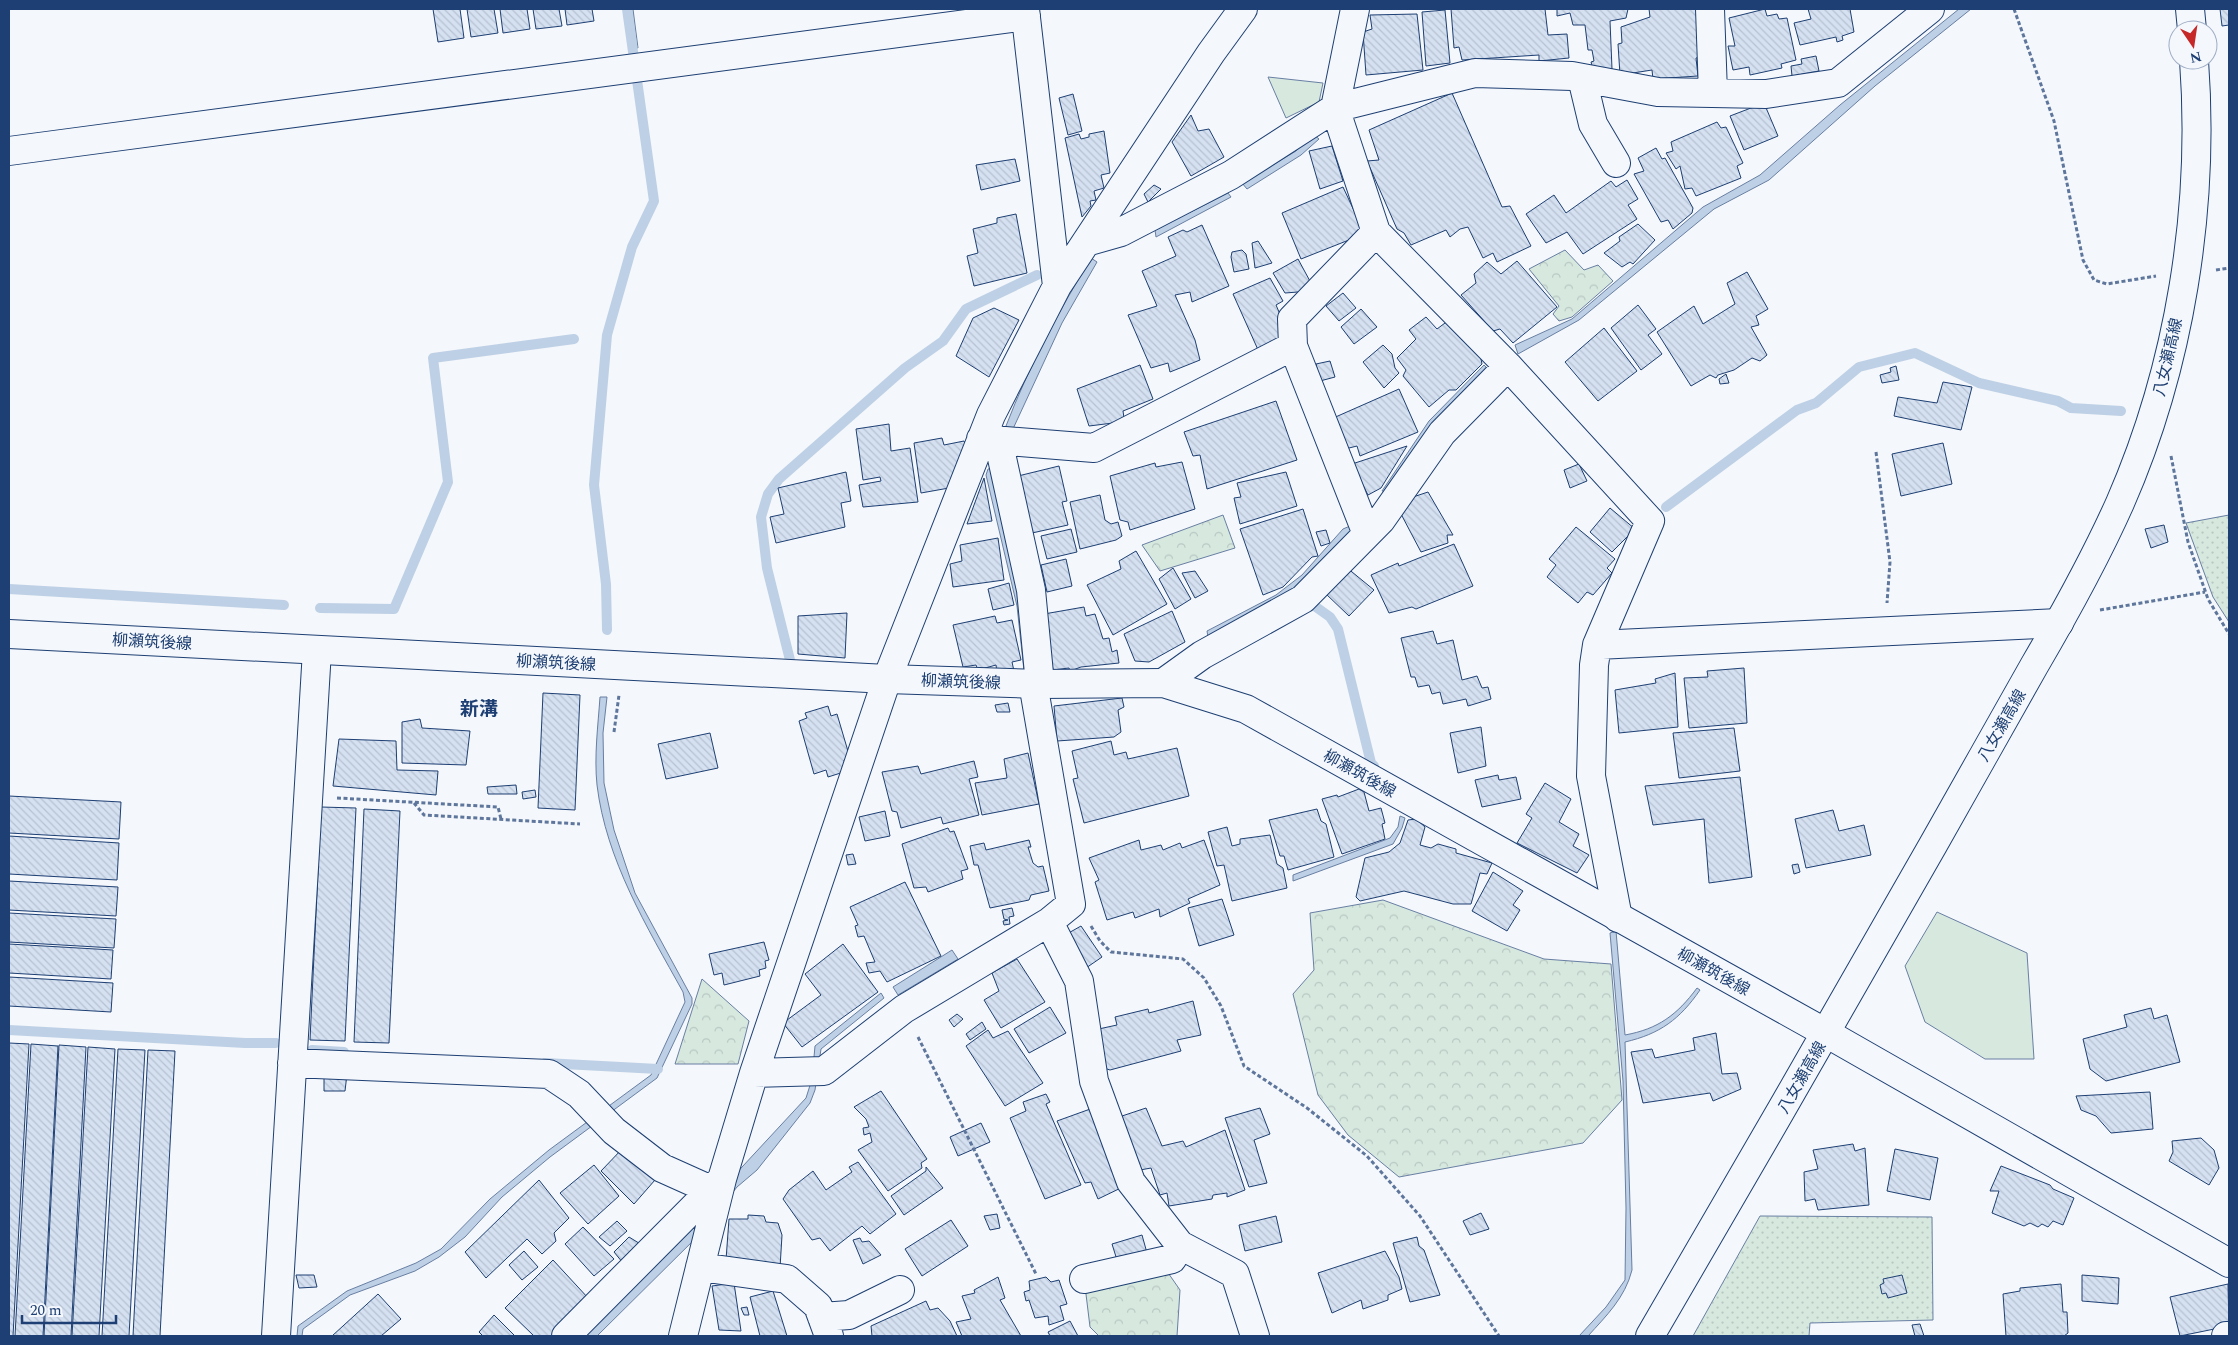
<svg xmlns="http://www.w3.org/2000/svg" width="2238" height="1345" font-family="Spectral,'Noto Sans JP',serif">
<style>
.grass{fill:#d7e8df;stroke:#687fa3}
.forest{fill:url(#forest-crowns);stroke:#687fa3}
.park{fill:url(#park-dots);stroke:#687fa3}
.water{fill:#bed0e5;stroke:#687fa3}
.lines{fill:none;stroke-linecap:round;stroke-linejoin:round}
.stream{stroke:#bed0e5;stroke-width:10}
.building{fill:url(#building-back-hatch);stroke:#1d3f73}
.minor-casing{stroke:#1d3f73;stroke-width:30}
.major-casing{stroke:#1d3f73;stroke-width:30}
.path{stroke:#5e769c;stroke-width:3;stroke-dasharray:4 2.5;stroke-linecap:butt}
.minor{stroke:#f4f7fb;stroke-width:28}
.major{stroke:#f4f7fb;stroke-width:28}
.labels{text-anchor:middle;stroke-width:4;stroke-linejoin:round;paint-order:stroke}
.street-label{font-size:16px;fill:#1d3f73;stroke:#f4f7fb}
.quarter-label{font-size:19px;font-weight:bold;fill:#1d3f73;stroke:#f4f7fb}
</style>
<defs>
<pattern id="forest-crowns" width="20" height="18" patternUnits="userSpaceOnUse" patternTransform="scale(1.25)"><rect width="20" height="18" fill="#d7e8df"/><path d="M2 6a3 3 0 1 1 6 0M12 15a3 3 0 1 1 6 0" fill="none" stroke="#b8c8c3"/></pattern>
<pattern id="park-dots" width="8" height="8" patternUnits="userSpaceOnUse" patternTransform="scale(1.25)"><rect width="8" height="8" fill="#d7e8df"/><path d="M2 2h.1M6 6h.1" fill="none" stroke="#b8c8c3" stroke-width="1.8" stroke-linecap="round"/></pattern>
<pattern id="building-back-hatch" width="6" height="6" patternUnits="userSpaceOnUse" patternTransform="scale(1.25)"><rect width="6" height="6" fill="#d5e0f0"/><path d="M-1 5l2 2M0 0l6 6M5-1l2 2" fill="none" stroke="#b6c1d1"/></pattern>
</defs>
<rect width="100%" height="100%" fill="#f4f7fb"/>
<path class="grass" d="M1268,77L1323,83L1319,102L1286,118Z
M1937,912L2027,953L2034,1059H1985L1925,1022L1905,966Z"/>
<path class="forest" d="M1565,250L1584,270L1598,265L1613,281L1572,317L1559,321L1553,314L1559,306L1529,269Z
M1223,515L1235,548L1160,571L1142,545Z
M1383,900L1544,959L1611,964L1622,1100L1583,1143L1399,1177L1348,1135L1318,1095L1293,994L1314,970L1310,913Z
M702,979L749,1021L738,1064H675Z
M1164,1267L1180,1290L1177,1336H1099L1090,1327L1085,1286Z"/>
<path class="park" d="M2229,515V622L2213,597L2186,523Z
M1760,1216L1932,1217L1933,1320L1810,1323L1809,1336H1693Z"/>
<path class="water" d="M625,9H633L638,48L631,47Z
M1959,9H1971L1875,86L1769,180L1714,209L1579,320L1518,354L1515,345L1572,319L1703,207L1760,175L1840,105Z
M1313,134L1319,139L1301,155L1247,189L1242,183L1296,151Z
M1228,193L1231,197L1156,237L1155,230Z
M1091,258L1097,262L1062,323L1012,431L1006,426C1029,366 1058,313 1091,258Z
M1484,365L1490,371L1390,492L1382,491L1429,421Z
M992,468L1024,599L1032,669L1024,671L1017,606L986,475L988,469Z
M1350,526L1353,528L1303,583L1281,599L1208,637L1207,631L1276,595L1302,575L1343,529Z
M600,697H607L603,733L604,783L614,830L635,893L692,998V1004L657,1078L550,1157L502,1197L465,1237L439,1257L415,1271L350,1295L303,1329L302,1336H297L298,1326L347,1291L416,1263L441,1249L490,1199L549,1150L651,1075L685,1002L683,992C647,927 606,860 597,785C594,756 598,726 600,697Z
M1400,816L1405,818L1402,828L1393,844L1293,881V875L1390,838L1398,827Z
M1616,931L1625,1035C1658,1029 1677,1015 1697,988L1700,990C1680,1019 1660,1034 1625,1042L1632,1270C1625,1298 1606,1316 1588,1336H1579L1606,1307L1625,1280L1626,1208L1623,1081L1610,933Z
M952,950L958,959L898,995L893,987Z
M881,993L884,998L821,1049L815,1090L810,1103L757,1170L737,1187L700,1234L597,1336H574L692,1221L806,1098L812,1079L815,1046Z"/>
<g class="lines">
<path class="stream" d="M1666,507L1797,410L1816,403L1859,367L1915,353L1979,383L2058,401L2071,408L2121,411
M9,589L284,605
M1309,602L1330,617L1338,629L1371,763L1374,766
M320,608L394,609L448,482L433,358L574,339
M607,630L606,584L594,485L607,335L632,247L654,201L627,9
M790,660L767,568L761,517L768,494L779,479L905,368L943,341L966,309L1037,275
M9,1030L245,1043H276
M312,1050L344,1052
M545,1063L658,1069"/>
</g>
<path class="building" d="M433,9H460L464,38L438,42Z
M467,9H494L498,33L471,37Z
M500,9H527L530,29L503,33Z
M533,9H559L562,26L536,29Z
M565,9H592L594,21L567,25Z
M1451,9H1545L1548,35L1567,34L1569,58L1539,61V55L1462,60L1459,47L1454,48Z
M1557,9H1628L1626,18L1610,21L1612,69H1593L1591,62L1594,61L1592,50H1588L1585,25H1573L1570,13L1557,16Z
M1649,9H1697L1704,56L1696,58L1698,76L1653,79L1652,70L1620,75L1618,44L1622,43L1621,27L1650,17Z
M1765,9L1767,16L1777,14L1779,19L1787,18L1796,60L1781,64L1782,68L1750,75L1749,67L1733,70L1728,46H1735L1729,18Z
M1808,9H1850L1854,32L1842,36L1843,40L1837,42L1836,37L1800,45L1794,23L1811,19Z
M2220,9H2229V25L2222,26Z
M1445,10L1450,63L1426,66L1422,12Z
M1417,14L1423,70L1366,75L1363,32L1372,29L1370,15Z
M1816,56L1819,71L1792,76L1791,66L1802,64L1801,59Z
M1452,93L1502,207L1510,206L1531,246L1497,262L1493,253L1483,258L1468,227L1460,229L1450,237L1446,230L1411,245L1404,233L1397,229L1367,161L1379,160L1369,130Z
M1073,94L1082,131L1068,135L1059,98Z
M1764,103L1778,136L1744,150L1730,116Z
M1191,115L1198,131L1209,129L1224,157L1191,176L1172,142Z
M1717,122L1721,128L1726,127L1743,163L1737,166L1741,178L1696,196L1692,188L1685,189L1680,166L1676,169L1666,153L1673,151L1671,142Z
M1104,131L1110,173L1101,175L1104,188L1094,191L1096,200L1090,201L1091,206L1082,217L1065,138L1079,134L1081,139L1089,137V134Z
M1332,146L1343,181L1320,189L1309,151Z
M1656,148L1662,159L1665,158L1693,208L1692,213L1673,229L1668,220L1661,222L1634,174L1644,171L1638,158Z
M1015,159L1020,181L981,190L976,165Z
M1627,180L1638,199L1628,205L1637,219L1583,254L1567,232L1546,243L1526,214L1554,195L1566,213L1611,181L1616,187Z
M1154,185L1161,189L1148,202L1144,194Z
M1343,187L1363,230L1359,236L1301,259L1282,213Z
M1016,214L1027,273L974,286L967,256L978,253L973,229L997,223V218Z
M1638,224L1655,240L1633,264L1630,262L1622,267L1604,253L1620,241L1619,237Z
M1202,225L1229,286L1192,302L1190,292L1175,295L1195,340L1200,360L1170,372L1168,363L1151,368L1128,315L1157,306L1142,271L1176,256L1168,237L1183,230L1187,232Z
M1258,241L1272,263L1255,268L1252,243Z
M1242,250L1246,254L1249,269L1234,272L1231,257L1232,252Z
M1298,259L1311,283L1298,292L1285,293L1273,273Z
M1517,261L1557,307L1513,343L1500,329L1493,331L1461,295L1476,283L1474,274L1487,262L1501,274Z
M1747,272L1768,309L1756,316L1759,325L1751,327L1767,355L1760,361L1752,358L1734,370L1718,375L1716,378L1710,375L1691,386L1657,332L1694,306L1703,324L1735,304L1727,283Z
M1270,278L1283,301L1276,305L1286,328L1276,345L1259,352L1233,294Z
M1343,293L1356,308L1339,321L1326,306Z
M1638,305L1656,329L1648,335L1662,354L1641,370L1611,328Z
M994,308L1019,320L989,377L956,356L973,318Z
M1361,309L1377,327L1354,344L1341,327Z
M1426,317L1437,329L1449,320L1481,359L1482,364L1456,390H1449L1429,407L1403,376L1406,370L1397,358L1416,339L1409,330Z
M1604,328L1637,371L1598,401L1565,362Z
M1383,345L1392,354L1395,368L1399,373L1384,388L1363,362Z
M1330,361L1335,377L1320,381L1316,364Z
M1140,365L1153,399L1123,411L1124,418L1113,423L1089,426L1077,389Z
M1896,366L1899,380L1882,383L1880,375L1891,372L1890,368Z
M1726,374L1729,383L1720,384L1719,379Z
M1943,382L1972,387L1961,430L1894,416L1898,397L1937,403Z
M1399,389L1418,432L1360,456L1357,446L1345,449L1331,419Z
M1276,401L1297,460L1207,489L1200,455L1193,456L1184,432Z
M889,424L891,451L910,448L918,502L863,507L859,485L881,481L880,477L863,480L856,429Z
M942,438L944,445L964,441L967,449L949,488L921,493L914,443Z
M1943,443L1952,484L1901,496L1892,454Z
M1407,446L1381,488L1368,495L1352,464Z
M1182,462L1195,509L1130,530L1128,522L1120,520L1110,476L1155,463L1156,467Z
M1579,464L1587,481L1570,488L1564,470Z
M1059,466L1067,501L1062,502L1068,525L1032,533L1018,476Z
M846,472L851,501L841,503L845,527L776,543L770,517L784,514L778,488Z
M1286,472L1297,506L1240,524L1234,498L1241,497L1237,483Z
M984,478L992,521L967,524Z
M1428,492L1453,535H1447L1448,543L1421,552L1401,514L1413,497Z
M1100,495L1105,520L1111,524L1118,522L1122,536L1116,540L1080,549L1070,502Z
M1610,508L1635,529L1612,552L1590,532Z
M1303,509L1318,556L1312,557L1283,587L1263,595L1240,529Z
M2164,525L2168,542L2151,548L2145,529Z
M1576,527L1615,559L1607,568L1612,573L1593,595L1587,592L1578,603L1547,577L1556,565L1549,559Z
M1071,529L1077,552L1047,559L1041,536Z
M1326,530L1330,543L1321,546L1316,532Z
M998,538L1004,580L953,587L950,564L962,561L960,545Z
M1454,544L1473,586L1416,609L1412,607L1389,613L1371,575L1398,563L1399,566Z
M1136,551L1167,604L1113,635L1087,585L1121,569L1119,561Z
M1066,559L1072,586L1047,592L1041,565Z
M1346,567L1374,590L1349,616L1325,593Z
M1173,568L1191,599L1175,609L1159,579Z
M1195,571L1208,591L1195,598L1182,573Z
M1009,583L1014,605L993,610L988,589Z
M1084,607L1086,616L1095,614L1103,639L1109,638L1112,652L1117,650L1119,663L1081,667L1070,671L1069,668L1053,670L1044,614Z
M1172,611L1185,642L1149,662L1135,661L1124,634Z
M847,613L845,658L798,654V616Z
M995,616L997,623L1012,620L1021,660L1012,662L1014,671L997,673L996,665L978,670L976,665L963,667L953,625Z
M1433,631L1437,644L1453,640L1462,680L1477,676L1482,688L1488,687L1491,699L1468,706L1466,699L1443,704L1440,692L1432,694L1429,685L1418,687L1415,677H1411L1401,638Z
M1744,668L1747,723L1689,728L1684,678L1708,677L1707,671Z
M1675,673L1678,727L1619,733L1615,690L1656,683L1655,679Z
M543,693L580,695L575,810L538,808Z
M1122,698L1124,707L1118,710L1121,732L1114,737L1057,741L1054,706Z
M1008,703L1010,712H997L995,705Z
M828,706L831,716L837,714L850,758L844,760L847,771L828,777L826,770L814,774L799,721L807,718L805,713Z
M420,719L422,728L470,731L466,765L402,763V722Z
M1481,727L1486,766L1458,773L1450,733Z
M1734,728L1740,771L1679,778L1673,733Z
M710,733L718,768L666,779L658,744Z
M339,739L396,741L397,770L438,771L436,795L333,786Z
M1111,741L1114,755L1126,752L1128,759L1177,748L1189,796L1084,823L1073,779L1078,778L1072,751Z
M1028,753L1039,804L982,815L975,783L1007,778L1004,759Z
M974,761L978,777L969,779L979,815L943,824L941,817L901,828L897,812L892,811L882,772L918,766L921,774Z
M1498,775L1499,780L1516,777L1521,799L1482,807L1475,780Z
M1740,777L1752,877L1709,883L1704,819L1653,825L1645,786Z
M1545,783L1571,799L1559,822L1579,834L1573,846L1589,855L1577,873L1517,843L1532,818L1526,814Z
M516,785L517,794H488L487,787Z
M1359,789L1364,792L1369,811L1381,808L1385,823L1382,824L1385,839L1342,854L1322,799L1337,795L1338,797Z
M535,790L536,797L523,799L522,792Z
M9,796L121,802L119,839L9,833Z
M321,807L356,808L345,1041L310,1040Z
M364,809L400,811L389,1043L354,1042Z
M1317,809L1321,821L1326,824L1334,857L1288,870L1284,856H1280L1269,820Z
M1833,810L1839,831L1864,825L1871,855L1806,868L1795,819Z
M885,811L890,836L865,841L859,817Z
M1416,819L1425,827L1420,845L1431,848L1438,844L1456,849V853L1492,863L1487,874L1480,873L1471,904H1453L1404,891L1360,901L1356,897L1365,858L1389,852L1400,843L1408,820Z
M1227,827L1232,846L1240,844V839L1270,835L1277,864L1283,868L1287,888L1232,901L1224,865L1217,866L1208,832Z
M948,828L950,832L954,831L968,869L961,871L963,879L928,892L926,887L914,888L902,844Z
M9,836L119,843L117,880L9,874Z
M1029,840L1031,847H1028L1033,863L1038,867L1043,866L1049,891L1031,895L1029,900L990,908L978,865H974L970,846L984,843L986,850Z
M1139,840L1141,850L1161,845L1163,850L1180,843L1182,848L1204,840L1220,885L1188,899L1190,903L1160,917L1159,909L1135,918L1133,912L1107,920L1095,882L1099,880L1089,858Z
M853,854L856,864L848,865L846,855Z
M1798,864L1800,872L1794,874L1792,865Z
M1493,872L1523,891L1513,905L1520,910L1507,931L1472,911Z
M9,881L118,887L116,916L9,910Z
M905,882L941,956L887,982L880,971L869,973L866,963L875,962L864,936L858,937L855,926L858,925L850,907Z
M1222,899L1234,935L1199,946L1188,908Z
M1012,908L1014,916L1009,917L1010,924L1004,925L1003,921L1008,920L1004,919L1002,910Z
M9,913L116,919L114,948L9,942Z
M1081,926L1102,957L1086,968L1065,935Z
M764,942L769,960L765,961L766,968L759,970L760,976L724,985L722,973L714,975L709,954Z
M9,944L113,950L111,979L9,973Z
M843,944L878,992L802,1047L783,1023L821,995L805,974Z
M1017,959L1045,1002L1001,1028L984,1000L999,991L992,973Z
M9,977L113,983L111,1012L9,1006Z
M1193,1001L1201,1035L1177,1040L1181,1051L1110,1070L1104,1068L1094,1030L1117,1025L1115,1017L1148,1009L1149,1013Z
M1050,1007L1066,1033L1029,1053L1014,1029Z
M2151,1008L2154,1019L2167,1015L2180,1062L2106,1081L2090,1069L2083,1039L2127,1027L2124,1015Z
M957,1014L963,1019L954,1027L949,1020Z
M982,1022L986,1029L970,1040L966,1034Z
M988,1030L993,1038L1008,1031L1043,1083L1005,1106L966,1046Z
M1716,1033L1722,1074L1737,1073L1741,1089L1713,1101L1710,1093L1643,1103L1631,1052L1652,1049L1655,1058L1695,1050L1693,1038Z
M9,1043L29,1044L13,1336H9Z
M31,1044L58,1046L43,1336H15Z
M59,1045L86,1047L71,1336H44Z
M88,1047L115,1049L99,1336H72Z
M118,1049L145,1050L129,1336H102Z
M148,1050L175,1051L160,1336H133Z
M324,1073L347,1074L345,1091H324Z
M881,1091L927,1159L921,1163L922,1168L888,1191L858,1150L872,1142L870,1133L864,1135L863,1128L869,1127L866,1119L854,1107Z
M2150,1092L2153,1129L2111,1133L2096,1116L2081,1110L2076,1096Z
M1046,1094L1050,1102L1046,1104L1081,1185L1045,1199L1010,1118L1026,1111L1023,1102Z
M1093,1108L1127,1185L1098,1199L1091,1182L1085,1183L1057,1121Z
M1146,1108L1162,1146L1183,1141L1186,1147L1225,1130L1245,1190L1227,1197V1193L1213,1195L1212,1199L1169,1206L1167,1193L1160,1195L1151,1168L1140,1170L1116,1118Z
M1260,1108L1270,1134L1254,1140L1267,1183L1249,1187L1225,1118Z
M981,1123L990,1142L958,1156L950,1137Z
M2201,1138L2214,1150L2219,1168L2209,1185L2169,1161L2173,1152L2172,1141Z
M1853,1144L1855,1151L1865,1148L1869,1205L1818,1210L1815,1199L1805,1201L1804,1172L1818,1169L1813,1150Z
M623,1148L655,1180L634,1204L601,1171Z
M1895,1149L1938,1158L1930,1200L1887,1191Z
M858,1162L896,1214L870,1234L862,1226L830,1251L820,1238L812,1240L783,1199L789,1190L813,1171L826,1190L852,1172L849,1167Z
M594,1165L619,1196L588,1224L560,1193Z
M2001,1166L2050,1185L2053,1189L2074,1198L2063,1225L2053,1221L2048,1227L2042,1224L2038,1227L2030,1223L2024,1226L1992,1213L1999,1191H1990Z
M926,1167L943,1188L904,1215L891,1196L926,1171Z
M539,1180L569,1218L554,1233L556,1241L542,1254L527,1239L486,1278L465,1252Z
M1481,1213L1489,1229L1470,1235L1463,1221Z
M997,1214L1000,1228L990,1230L984,1216Z
M748,1215L764,1216L766,1222L778,1223L782,1235L780,1268L726,1260L729,1219H748Z
M1276,1216L1282,1242L1245,1251L1239,1225Z
M951,1220L968,1246L922,1276L905,1249Z
M617,1221L627,1231L610,1246L599,1237Z
M583,1227L614,1259L594,1276L565,1244Z
M1142,1235L1147,1253L1117,1260L1112,1244Z
M629,1237L642,1245L623,1263L614,1252Z
M1417,1237L1419,1246L1424,1250L1440,1295L1410,1302L1393,1243Z
M860,1238L862,1242L869,1241L881,1255L863,1264L853,1240Z
M524,1251L538,1267L522,1280L509,1265Z
M1385,1251L1399,1277L1402,1289L1388,1295V1300L1363,1309L1361,1300L1332,1313L1318,1273Z
M553,1260L589,1299L552,1336H534L505,1308Z
M296,1275H314L317,1287L299,1288Z
M1902,1275L1907,1293L1888,1298L1886,1293L1882,1294L1880,1285L1884,1283L1883,1279Z
M2082,1275L2119,1278L2118,1304L2082,1301Z
M998,1277L1005,1298L1000,1300L1021,1336H962L956,1322L971,1319L962,1296L975,1293L974,1290Z
M1046,1277L1051,1282L1059,1280L1067,1304L1060,1306L1064,1320L1049,1325L1048,1316L1035,1318L1029,1300L1026,1301L1024,1292L1030,1290L1029,1281Z
M734,1283L741,1331L719,1330L712,1286Z
M2061,1284L2063,1312H2067L2068,1333L2064,1336H2006L2003,1294L2020,1291V1288Z
M2228,1284L2229,1326L2180,1336L2170,1297Z
M773,1291L787,1336H760L750,1297Z
M378,1294L401,1319L381,1336H332Z
M926,1301L930,1310L938,1308L950,1321L957,1336H872L871,1326Z
M747,1307L749,1315H744L741,1308Z
M494,1315L515,1336H483L479,1332Z
M1070,1321L1078,1336H1050L1048,1332Z
M1920,1324L1924,1336H1915L1912,1325Z"/>
<g class="lines">
<defs>
<path id="minor" d="M1025,9L1057,286
M1355,9L1335,108L1376,232L1508,366L1650,521L1597,645L1594,665L1591,776L1618,918
M1710,9L1713,93
M1582,78L1593,124L1616,163
M9,151L1026,16
M1086,242L1121,232L1231,175L1335,108L1475,73L1572,76L1658,92L1766,94L1838,83L1930,9
M981,439L1094,448L1293,346
M998,440L1031,590L1040,684
M1367,534L1293,346L1292,319L1376,232
M1597,645L2059,623
M1163,683L1202,655L1303,599L1381,520L1442,433L1508,366
M1049,922L1079,981L1094,1081L1131,1182L1180,1245L1235,1274L1255,1336
M1826,1033L2229,1263
M292,1063L549,1074L579,1094L614,1131L662,1168L711,1190
M754,1073L824,1071L904,1009L1049,922L1071,904L1033,683
M700,1267L787,1279L818,1306L829,1336
M1084,1279L1172,1259L1180,1245
M822,1317L849,1315L900,1290
M276,1336L317,650
M566,1336L722,1179
M683,1336L722,1179L754,1073L887,679L991,415L1057,286L1211,53L1243,9
M2226,1336H2229"/>
<path id="major" d="M2190,9L2192,30
M9,634L887,679L1040,684L1163,683L1246,709L1826,1033
M1650,1336C1745,1173 1840,1009 1933,845C1967,785 2000,726 2034,666C2065,613 2095,559 2120,503C2180,366 2205,209 2194,60"/>
</defs>
<use href="#minor" class="minor-casing"/>
<use href="#major" class="major-casing"/>
<path class="path" d="M2014,9L2054,121L2083,260L2094,280L2107,284L2156,276
M2216,270L2229,268
M1876,452L1890,562L1887,603
M2171,456L2188,542L2208,599L2229,634
M2100,610L2205,592
M614,732L619,695
M337,798L498,807L501,819
M414,803L424,815L580,824
M1091,926L1100,941L1111,952L1183,959L1204,978L1221,1006L1244,1066L1307,1108L1367,1156L1420,1216L1499,1336
M918,1037L1036,1274"/>
<use href="#minor" class="minor"/>
<use href="#major" class="major"/>
</g>
<g class="labels">
<g class="street-label">
<text transform="translate(2167 357) rotate(-77)" y="6">八女瀬高線</text>
<text transform="translate(152 641) rotate(3)" y="6">柳瀬筑後線</text>
<text transform="translate(556 662) rotate(3)" y="6">柳瀬筑後線</text>
<text transform="translate(961 681) rotate(2)" y="6">柳瀬筑後線</text>
<text transform="translate(2001 725) rotate(-60)" y="6">八女瀬高線</text>
<text transform="translate(1360 773) rotate(29)" y="6">柳瀬筑後線</text>
<text transform="translate(1714 971) rotate(29)" y="6">柳瀬筑後線</text>
<text transform="translate(1801 1077) rotate(-60)" y="6">八女瀬高線</text>
</g>
<g class="quarter-label">
<text x="479" y="715">新溝</text>
</g>
</g>
<rect width="2238" height="1345" fill="none" stroke="#1d3f73" stroke-width="20"/>
<g transform="translate(2193 45) rotate(167)"><circle r="24" fill="#f4f7fb" stroke="#9eadc5"/>
<path d="M0-4L9 19L0 12L-9 19Z" fill="#c62828"/>
<text y="-8" font-size="14" font-weight="bold" text-anchor="middle" fill="#1d3f73">N</text>
</g>
<path d="M22 1315v8h94v-8" fill="none" stroke="#1d3f73" stroke-width="2.5"/>
<text x="30" y="1315" font-size="15" fill="#1d3f73" stroke="#f4f7fb" stroke-width="4" paint-order="stroke">20 m</text>
</svg>
